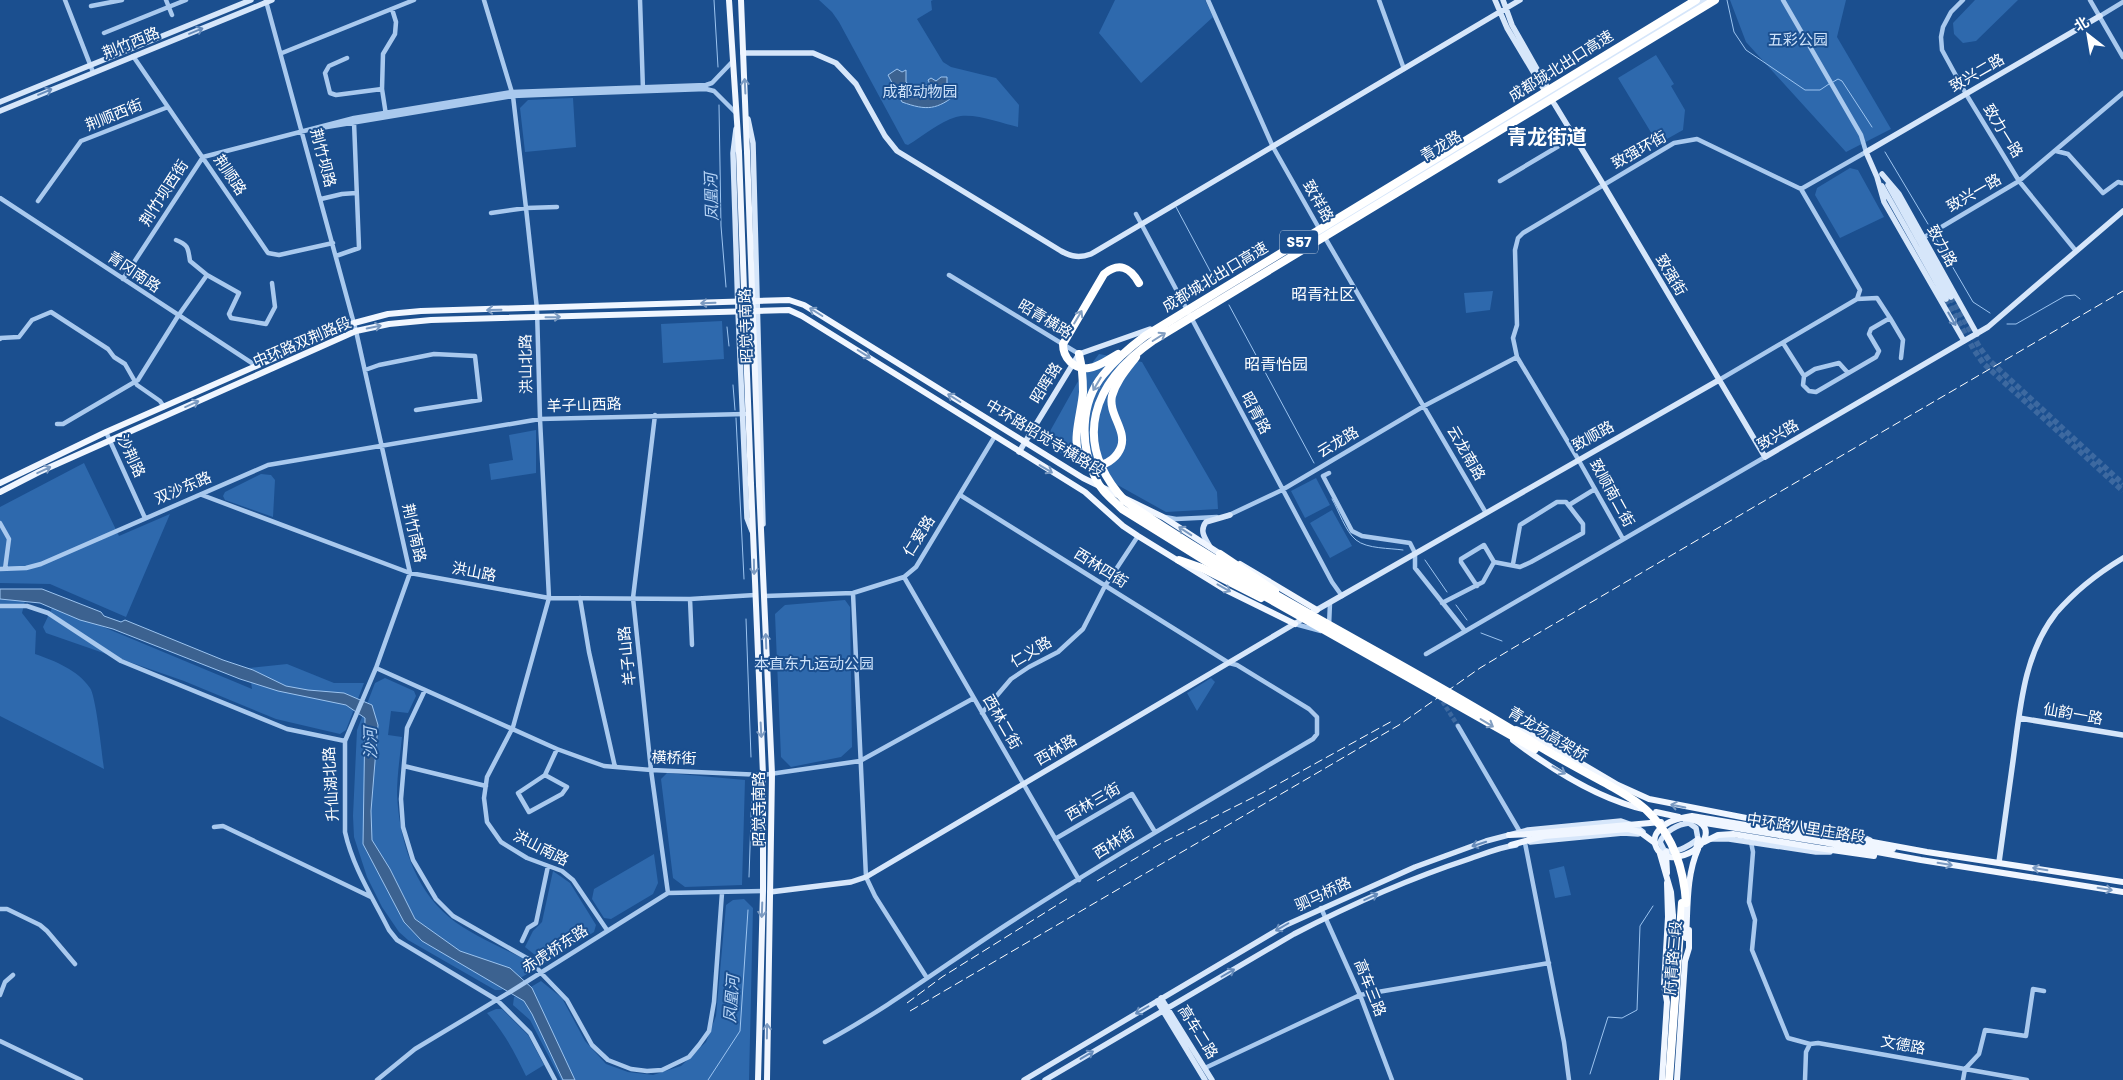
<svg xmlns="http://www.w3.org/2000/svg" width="2123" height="1080" font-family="Poppins,'Noto Sans SC',sans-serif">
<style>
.green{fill:#2e69ad}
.water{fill:#3c6290;stroke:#9cc4f0}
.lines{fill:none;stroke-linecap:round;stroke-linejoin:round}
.stream{stroke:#9cc4f0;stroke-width:1}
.street-tunnel{stroke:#3d69a0;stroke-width:4.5;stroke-dasharray:4.5 2;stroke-linecap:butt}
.secondary-tunnel{stroke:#3d69a0;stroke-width:5.5;stroke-dasharray:5.5 3;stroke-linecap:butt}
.street{stroke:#a9c9ee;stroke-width:4.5}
.secondary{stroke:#d6e6fa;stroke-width:5.5}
.primary{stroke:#f0f6ff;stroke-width:6}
.highway{stroke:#fff;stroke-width:8}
.rail{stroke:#fff;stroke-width:1;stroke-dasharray:9 4;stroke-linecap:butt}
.primary-bridge{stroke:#f0f6ff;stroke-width:6}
.highway-bridge{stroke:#fff;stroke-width:8}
.oneway{stroke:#668bba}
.oneway2{stroke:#7b9ac1}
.oneway3{stroke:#829ec1}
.labels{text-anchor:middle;stroke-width:4;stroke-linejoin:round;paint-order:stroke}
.shield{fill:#1b4f8f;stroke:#bbcadd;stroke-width:1}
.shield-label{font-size:14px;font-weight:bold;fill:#fff}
.park-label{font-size:15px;fill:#cfe3fa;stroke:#1b4f8f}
.street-label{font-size:15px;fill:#fff;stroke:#1b4f8f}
.water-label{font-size:16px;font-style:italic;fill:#b5d3f5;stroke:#1b4f8f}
.neighbourhood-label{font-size:16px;fill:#fff;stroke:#1b4f8f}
.district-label{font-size:20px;font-weight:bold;fill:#fff;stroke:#1b4f8f}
</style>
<rect width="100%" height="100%" fill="#1b4f8f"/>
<path class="green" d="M819,0H933L931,1L932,10L917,19L943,62L951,67L996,78L1019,105L1018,127C1001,123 973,112 956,117C939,122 923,136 908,145L905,144L839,22L832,12Z
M1115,0H1205L1213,17L1141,83L1099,33Z
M1730,0H1846L1837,37L1891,129L1846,152L1746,42Z
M1975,0H2018L1976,41L1963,43L1954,34L1953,23Z
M1656,55L1674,84L1671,86L1685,110L1683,130L1658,144L1618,78Z
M573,98L576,147L525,152L520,108L528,100Z
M1850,168L1858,170L1884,217L1840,238L1815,195L1817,188Z
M1493,291L1490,310L1466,313L1464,293Z
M722,321L724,359L663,363L661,324Z
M1099,354L1142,362L1217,492L1218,509L1166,512L1053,449L1049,433L1077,383Z
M536,430V473L491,480L489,464L513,460L509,435Z
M84,463L119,536L170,514L126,617L50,584L0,583V507Z
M261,474L271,475L275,480L273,517L225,500L223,496L225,492Z
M1316,478L1330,505L1305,518L1291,491Z
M1332,510L1352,546L1330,558L1310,523Z
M0,599L25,601L22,613L36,631L35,654C55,661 78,670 90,688C96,696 102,755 104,769L0,716Z
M845,600L850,607L852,747L841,757L791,767L781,757L775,614L785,605Z
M53,606L252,689L249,668L287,664L334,683H364L346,730L340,734L276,719L184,681L46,633L43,627Z
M385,678L414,691L416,696L408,713L391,711L388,735L402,737C400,756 397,776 397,794C399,839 414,888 449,917C469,934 499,946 522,958L531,965L530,972L501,990H495L408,940L399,932L382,907L367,877L354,837L353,816L357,730L375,683Z
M1211,678L1215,682L1197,711L1187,693Z
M667,773L745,780L742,885L685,887L673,878L661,779Z
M654,854L658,883L653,894L611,919L604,918L592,899L594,889Z
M1564,866L1571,895L1555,898L1549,870Z
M553,871L570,883L596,925L594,932L545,963L525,947L533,931L542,922Z
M744,899L753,908L749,1080H561L530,1020L513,1005L514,997L541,981L562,998L585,1041L606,1064L628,1072L653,1075L681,1066L706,1042L716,1016L726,905L733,900Z
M496,1009H502L528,1035L544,1065L526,1076C515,1053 504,1032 487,1013Z"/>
<path class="water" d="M897,69L902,72L906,70V82C913,89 921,89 930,84L928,80L931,78L936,81L941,77H947V91L955,88L958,93C937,110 927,111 902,102L888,75Z
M0,589H42L101,612L104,616L121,622L125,620L223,660L253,670L286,686L308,690L344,693L372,705L378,725L371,811L372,840L390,869L415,919L460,951L510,968L532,988L575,1080H563L532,1014L524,1001L422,941L404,922L363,844L365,718L346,705L278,691L240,679L113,629L80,620L40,603L0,599Z"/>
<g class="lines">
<path class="stream" d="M714,0L718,67
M1727,0L1734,32L1746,50L1805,90H1820L1829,84
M1833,82L1838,79L1842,81L1872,127
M719,105L721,226L726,287
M1885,152L1928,224
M1176,207L1216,282
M1934,235L1973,302L1990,313
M1229,305L1314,463
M2007,324H2016L2065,296L2075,295L2080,299
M727,327L729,346
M733,385L735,410
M736,418L744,579
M1332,499C1339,511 1345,531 1356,540C1367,549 1390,548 1403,550
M1425,560L1447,592
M1456,605L1467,620
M746,619L751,757
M1481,633L1502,641
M749,877L752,789
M1590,1074L1608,1017L1622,1018L1637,1010L1640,926L1653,906
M708,1080L740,1031L748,910"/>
<path class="street-tunnel" d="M1439,696L1458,726"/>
<path class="secondary-tunnel" d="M1951,297L1980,348L1989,360L2123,484
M1946,299L1974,350L1983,363L2123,491"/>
<path class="street" d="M65,0L93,72
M166,0L172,15
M484,0L513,96L526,208L537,309L540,419L549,598L513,727L487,777L484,798L487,822L501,842L527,858L562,871L573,880L607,930
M640,0L643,90
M1208,0L1273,147L1320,230
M1379,0L1404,69
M1783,0L1861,135L1866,152L1801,189
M1963,0L1951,12L1943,27L1941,37L1942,50L1966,94L2019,181L2076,251
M2090,0L2123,57
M266,1L356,331L410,573L376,668L345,741V832C353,868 373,898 389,930L397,940L497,1000L530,1033L555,1080
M91,6L122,0
M2100,16L2123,2
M104,33L186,0
M282,53L414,0
M133,56L268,253L279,255L333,243
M347,58L329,66L325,73L330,93L336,95L382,89
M386,115L382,89L383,54L395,34L396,22L392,9
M309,130L513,96L537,95L706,89L714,91L736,113
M2056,151L2068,154L2103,193L2118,182L2122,183
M1500,181L1574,137
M0,198L255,365
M321,199L342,194L356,193
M38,201L81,141L168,107
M491,213L526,208L557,207
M1136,214L1332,582L1342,596
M1324,236L1486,513
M1923,238L2019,181L2123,93
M176,240C189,245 188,249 190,261L207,275L239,293L229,314L231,318L266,324L275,307L272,283
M336,256L359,248L354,122
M949,275L1079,354
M123,279L203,157L354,118L512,92L706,85L712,83L733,61
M0,339V338L19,337L32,320L51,312L108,349L114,357L125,364L137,385L160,401L164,407
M1783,343L1804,376L1815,369L1839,363L1848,373
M365,370L379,365L434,354L475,356L480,400L416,410
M1804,376L1803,385L1809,391L1816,392L1876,357L1879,351L1869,334L1871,329L1890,318L1903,340L1901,358
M1719,380L1857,299L1877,298L1890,318
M655,415L633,598L651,770L668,893
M57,424H63L138,380L178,316L207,275
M106,432L145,518
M1329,473L1323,476L1352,531L1362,536L1410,543L1415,553V568L1465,631
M202,495L410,573L549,598L690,599L755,595
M1569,505L1595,489
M1227,516L1282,490L1424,406L1517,357
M1165,517L1176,519L1217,517
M0,523L9,539L5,569
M1623,539L1578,459L1517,357L1513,338L1517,325L1515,250L1518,238L1523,233L1674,143L1697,139L1801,189L1860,290L1857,299
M0,569L26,568L41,564L268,465L540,419L745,414
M904,577L1079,880
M1477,586L1461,562V559L1484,545L1494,562
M853,593L866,877L875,896L927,978
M765,596L853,593L904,577L916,567L995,436
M580,598L589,652L615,767
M690,599L692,645
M1442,603L1483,582L1494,562L1520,567L1531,562L1583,533V524L1566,502H1557L1520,525L1513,564
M0,606H27L48,613L121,661L287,729L345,741
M1295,624L1321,631
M1329,626L1330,603
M1426,654L1765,457
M376,668L557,749L604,766L651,770L763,775L860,761L974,698
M425,690L407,728L401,799L403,827L413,860L436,899L453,916L532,961L541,973L567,1000L592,1045L608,1060L631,1069L647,1071L662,1070L689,1057L699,1045L709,1031L714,1002L722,893
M982,713L1011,679L1029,667L1058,652L1083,629L1105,586L1138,536
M1458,726L1520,832
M404,766L486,786
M545,775L567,787L562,794L529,812L518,793L545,775L557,749
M214,827L223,826L371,897
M1055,839L1132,794L1155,832
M1751,842L1753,852L1749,902L1755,920L1752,950L1788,1038L1810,1044
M1525,843L1564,1042L1569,1080
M1321,908L1360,995L1392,1080
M0,909H7L40,925L47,931L75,964
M522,941L528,928L536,923L548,866
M0,995L5,982L13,975
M0,1041L81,1080
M825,1042C888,1008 946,964 1006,925C1106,860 1210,800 1313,739L1317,734V717L1309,709L1237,665L1229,663L960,495
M1205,1068L1360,995L1549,963
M377,1080L415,1049L510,992L668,893L763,891
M1805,1080L1806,1052L1810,1044L1818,1043L2027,1080
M1963,1080L1965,1069L1979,1054L1985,1030L2026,1036L2033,989L2044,991"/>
<path class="secondary" d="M1495,0L1507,28L1541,85L1555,105L1603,184L1765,457L1988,327L2123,211
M1503,0L1512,25L1550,92
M743,53H813L836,63L856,84L885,136L897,151L1061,251C1072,257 1080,258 1091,254L1520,0
M0,102L251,0
M0,111L272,0
M748,119L753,143L763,524
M736,129L733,153L738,311L747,518L752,531
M1866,152L2100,16
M1866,152L1877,177L1884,202L1964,341
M1882,174L1899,194L1977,334
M1888,185L1951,297
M1882,186L1946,299
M1290,253L1705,0
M1019,452L1079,354L1150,329
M1210,547C1205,538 1199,531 1206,522L1230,515
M1313,612L1719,380
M2019,718L2123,735
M1779,821L1858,835L1870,840
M1685,823L1695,820
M1689,823L1696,828L1698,839C1689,846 1674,855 1664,850L1660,842C1664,832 1678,824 1689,823Z
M1710,839H1729L1816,852H1830
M1530,842L1623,833L1638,834
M1999,862C2004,828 2008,795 2013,761C2020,710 2023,655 2056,613C2075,591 2098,573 2123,558
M770,892L851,882L866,877L1306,617
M1161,998L1212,1080
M1157,1001L1205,1080
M1024,1080L1286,925L1415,867L1486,841L1528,830L1621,821L1635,826L1643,832
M1045,1080L1294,934C1350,905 1408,879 1469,859C1484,854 1500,847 1516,845"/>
<path class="primary" d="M729,0L739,152
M741,0L747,152
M0,483L106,432L354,323L388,314L421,311L789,300L804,305L1083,478L1163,517L1222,555
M751,484L763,775V891L758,1080
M759,485L772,774L767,1080
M0,492L39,472L356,331L389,324L431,320L789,310L802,316L1085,492L1123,526L1138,536L1224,589L1295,624
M1240,564L1317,610
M1513,740C1551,769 1600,800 1647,810
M1829,834L1927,852L2123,882
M1509,835L1529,834
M1828,839L1893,849
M1828,843L1921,860L2123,892
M1511,845L1544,836L1628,829L1640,832L1655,843
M1818,848L1874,856
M1696,850L1698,839
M1666,852L1667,873
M1669,985L1673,916
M1662,1080L1667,1002L1664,985L1668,917L1667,883
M1677,1080L1685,961L1689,948V930"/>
<path class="highway" d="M1079,354C1082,366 1083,379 1083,392C1082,409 1073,436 1078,452C1086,475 1114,466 1121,447C1127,430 1108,414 1112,396C1116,381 1127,369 1136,357
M1220,554L1275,591
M1179,560L1202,568L1261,598
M1669,1080L1682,903"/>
<path class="rail" d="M1097,881L1160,844L1262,793L1394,720
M907,1003L942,977L1070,897
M910,1011L1399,725L1480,668L1513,648L2123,291"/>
<path class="primary-bridge" d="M739,152L751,484
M747,152L759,485
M1516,729L1538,738L1618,785L1649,799L1829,834
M1656,812L1679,817
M1683,818C1723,821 1704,855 1674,857C1658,859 1648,840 1660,829C1668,820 1681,818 1692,816L1828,839
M1699,822L1828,843
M1529,834L1661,822
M1704,842L1718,835L1733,834L1818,848
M1660,854L1671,892L1673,916
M1686,938C1688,908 1686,876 1698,849"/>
<path class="highway-bridge" d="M1118,354C1109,359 1099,367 1089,368C1074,370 1063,358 1063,344L1104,274C1119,262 1130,267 1139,283
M1535,749L1241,583L1122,509C1112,499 1100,490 1095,477C1080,445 1080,403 1103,375C1115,360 1129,348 1145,336L1696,0
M1686,903C1684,872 1675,841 1653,817C1640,802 1624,794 1607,784C1583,771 1558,758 1534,743C1400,659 1255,591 1125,501C1070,441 1093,382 1154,340L1715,0"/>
</g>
<defs><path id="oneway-shaft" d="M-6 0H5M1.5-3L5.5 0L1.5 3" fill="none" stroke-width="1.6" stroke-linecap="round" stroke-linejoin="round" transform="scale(1.25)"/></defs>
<g class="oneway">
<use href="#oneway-shaft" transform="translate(196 31) rotate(-22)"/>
<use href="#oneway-shaft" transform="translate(45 92) rotate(-23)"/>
<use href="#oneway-shaft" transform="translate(1952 319) rotate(60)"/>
<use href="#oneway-shaft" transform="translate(1479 844) rotate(162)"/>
<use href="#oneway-shaft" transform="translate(1371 897) rotate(-25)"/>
<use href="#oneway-shaft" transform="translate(1282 927) rotate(150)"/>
<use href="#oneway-shaft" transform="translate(1228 973) rotate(-30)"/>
<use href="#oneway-shaft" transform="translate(1142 1010) rotate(150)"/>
<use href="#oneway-shaft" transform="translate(1087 1055) rotate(-31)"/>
</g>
<g class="oneway2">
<use href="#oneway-shaft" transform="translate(745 86) rotate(-93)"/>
<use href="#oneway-shaft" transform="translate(708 303) rotate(178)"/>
<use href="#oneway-shaft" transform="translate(494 310) rotate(179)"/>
<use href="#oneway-shaft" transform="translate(816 312) rotate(-148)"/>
<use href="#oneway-shaft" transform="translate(553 317) rotate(-1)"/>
<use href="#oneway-shaft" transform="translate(374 327) rotate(-12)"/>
<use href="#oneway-shaft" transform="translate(864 354) rotate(32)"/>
<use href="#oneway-shaft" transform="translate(954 398) rotate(-148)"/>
<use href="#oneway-shaft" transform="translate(192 404) rotate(-24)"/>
<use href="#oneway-shaft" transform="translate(1046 469) rotate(31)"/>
<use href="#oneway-shaft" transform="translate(44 470) rotate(-25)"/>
<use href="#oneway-shaft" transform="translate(1185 531) rotate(-147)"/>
<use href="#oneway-shaft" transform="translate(754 567) rotate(89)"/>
<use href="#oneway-shaft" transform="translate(1224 588) rotate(29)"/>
<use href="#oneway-shaft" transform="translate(766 641) rotate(-92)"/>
<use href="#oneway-shaft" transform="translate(761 730) rotate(87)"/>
<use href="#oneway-shaft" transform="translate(1559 770) rotate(30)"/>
<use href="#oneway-shaft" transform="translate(1678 806) rotate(-169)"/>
<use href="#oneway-shaft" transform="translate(1945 864) rotate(9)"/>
<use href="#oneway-shaft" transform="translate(2040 869) rotate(-171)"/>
<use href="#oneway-shaft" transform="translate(2105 889) rotate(9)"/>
<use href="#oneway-shaft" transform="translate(762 910) rotate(92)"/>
<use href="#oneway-shaft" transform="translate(767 1031) rotate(-89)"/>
</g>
<g class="oneway3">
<use href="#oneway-shaft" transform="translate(1078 317) rotate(-59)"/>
<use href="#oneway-shaft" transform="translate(1159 337) rotate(-32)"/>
<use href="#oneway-shaft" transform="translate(1097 384) rotate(121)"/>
<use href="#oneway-shaft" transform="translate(1487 723) rotate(31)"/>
</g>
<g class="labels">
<rect class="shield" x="1280" y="230.5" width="38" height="23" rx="4"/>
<g class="shield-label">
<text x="1299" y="247">S57</text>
</g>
<g class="park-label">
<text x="1798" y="45">五彩公园</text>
<text x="920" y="97">成都动物园</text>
<text x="814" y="669">本直东九运动公园</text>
</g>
<g class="street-label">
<text transform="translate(131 43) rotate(-22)" y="5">荆竹西路</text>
<text transform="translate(1561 66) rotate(-32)" y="5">成都城北出口高速</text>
<text transform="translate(1977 73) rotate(-30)" y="5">致兴二路</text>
<text transform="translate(114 115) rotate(-22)" y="5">荆顺西街</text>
<text transform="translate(2003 131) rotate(58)" y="5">致力一路</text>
<text transform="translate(1441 146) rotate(-31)" y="5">青龙路</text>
<text transform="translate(1639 150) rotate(-29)" y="5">致强环街</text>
<text transform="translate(323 158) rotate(75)" y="5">荆竹坝路</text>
<text transform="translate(230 175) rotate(56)" y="5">荆顺路</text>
<text transform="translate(164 193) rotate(-57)" y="5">荆竹坝西街</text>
<text transform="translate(1974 193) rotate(-30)" y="5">致兴一路</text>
<text transform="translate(1318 201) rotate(60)" y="5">致祥路</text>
<text transform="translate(1942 246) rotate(61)" y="5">致力路</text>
<text transform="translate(134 272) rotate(34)" y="5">青冈南路</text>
<text transform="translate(1671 275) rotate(59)" y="5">致强街</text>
<text transform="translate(1215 277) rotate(-31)" y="5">成都城北出口高速</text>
<text transform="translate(1045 319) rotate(31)" y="5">昭青横路</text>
<text transform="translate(746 326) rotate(-92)" y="5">昭觉寺南路</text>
<text transform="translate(302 342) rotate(-23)" y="5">中环路双荆路段</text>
<text transform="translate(526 364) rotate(-91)" y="5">洪山北路</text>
<text transform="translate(1046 383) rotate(-58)" y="5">昭晖路</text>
<text transform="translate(584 405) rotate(-2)" y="5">羊子山西路</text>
<text transform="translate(1256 413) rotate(62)" y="5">昭青路</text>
<text transform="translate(1778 435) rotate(-30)" y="5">致兴路</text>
<text transform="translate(1593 436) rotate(-29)" y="5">致顺路</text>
<text transform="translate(1045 438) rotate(31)" y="5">中环路昭觉寺横路段</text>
<text transform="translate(1338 442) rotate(-31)" y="5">云龙路</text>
<text transform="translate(1466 453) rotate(60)" y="5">云龙南路</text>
<text transform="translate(131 456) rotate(65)" y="5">沙荆路</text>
<text transform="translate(183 488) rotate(-23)" y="5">双沙东路</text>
<text transform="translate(1612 493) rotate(61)" y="5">致顺南二街</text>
<text transform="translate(414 533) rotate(77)" y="5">荆竹南路</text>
<text transform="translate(919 536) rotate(-58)" y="5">仁爱路</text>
<text transform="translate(1101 568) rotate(32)" y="5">西林四街</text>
<text transform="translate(474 572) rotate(11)" y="5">洪山路</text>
<text transform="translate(1031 652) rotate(-31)" y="5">仁义路</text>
<text transform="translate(627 656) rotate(-96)" y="5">羊子山路</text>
<text transform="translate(2073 714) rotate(10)" y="5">仙韵一路</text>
<text transform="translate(1002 722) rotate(60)" y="5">西林二街</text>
<text transform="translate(1548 734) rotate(31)" y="5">青龙场高架桥</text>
<text transform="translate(1056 750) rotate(-30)" y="5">西林路</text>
<text transform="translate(674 758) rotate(2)" y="5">横桥街</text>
<text transform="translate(331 784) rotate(-93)" y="5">升仙湖北路</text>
<text transform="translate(1093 802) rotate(-30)" y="5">西林三街</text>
<text transform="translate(759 809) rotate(-90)" y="5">昭觉寺南路</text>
<text transform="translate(1806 828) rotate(9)" y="5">中环路八里庄路段</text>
<text transform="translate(1114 843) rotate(-32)" y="5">西林街</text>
<text transform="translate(541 848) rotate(27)" y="5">洪山南路</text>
<text transform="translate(1323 894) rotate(-25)" y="5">驷马桥路</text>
<text transform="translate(555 949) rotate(-33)" y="5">赤虎桥东路</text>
<text transform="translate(1673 958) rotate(-85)" y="5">府青路三段</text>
<text transform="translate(1370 988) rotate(68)" y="5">高车三路</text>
<text transform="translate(1198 1032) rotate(58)" y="5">高车二路</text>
<text transform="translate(1903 1045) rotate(10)" y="5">文德路</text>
</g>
<g class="water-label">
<text transform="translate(711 197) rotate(-92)" y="6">凤凰河</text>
<text transform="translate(370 743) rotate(-91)" y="6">沙河</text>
<text transform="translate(731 999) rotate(-86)" y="6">凤凰河</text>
</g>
<g class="neighbourhood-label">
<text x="1323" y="300">昭青社区</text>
<text x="1276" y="370">昭青怡园</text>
</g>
<g class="district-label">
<text x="1547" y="144">青龙街道</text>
</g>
</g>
<g transform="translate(2088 35) rotate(329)" stroke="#1b4f8f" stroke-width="4" paint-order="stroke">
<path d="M0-4L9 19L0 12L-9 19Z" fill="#ffffff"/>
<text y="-8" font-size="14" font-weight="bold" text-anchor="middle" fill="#ffffff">北</text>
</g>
</svg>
